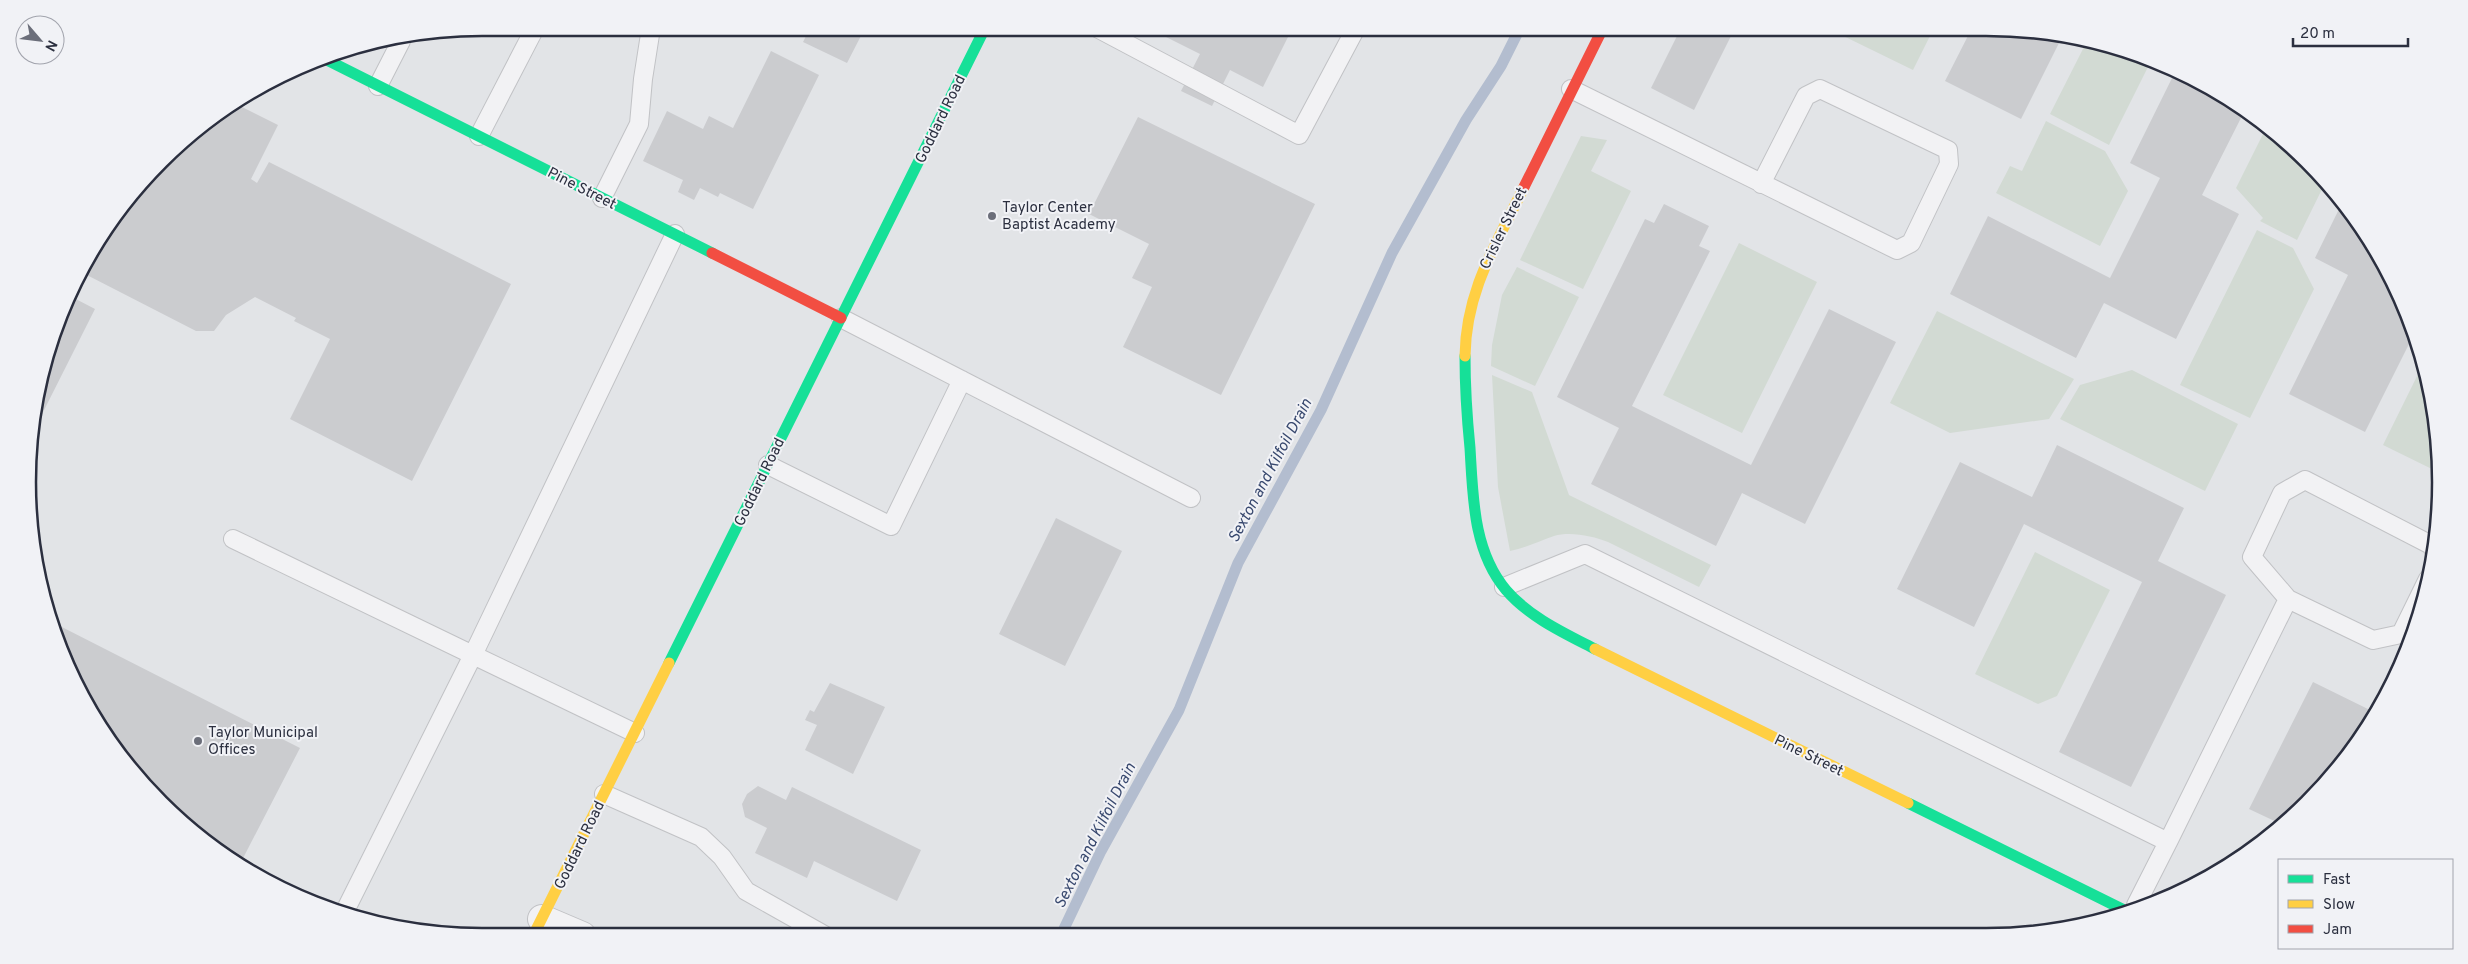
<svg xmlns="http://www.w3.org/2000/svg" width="2468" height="964" font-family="Overpass,sans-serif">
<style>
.green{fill:#d2dad3}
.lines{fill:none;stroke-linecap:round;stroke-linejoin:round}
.stream{stroke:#b3bdcf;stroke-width:11}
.building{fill:#cbcccf}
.lane-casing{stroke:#c1c2c5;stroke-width:20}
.street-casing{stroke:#c1c2c5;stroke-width:30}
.lane{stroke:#f2f2f4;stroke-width:18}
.street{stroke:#f2f2f4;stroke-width:28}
.fast{stroke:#16e098;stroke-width:11}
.slow{stroke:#ffcf43;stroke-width:11}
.jam{stroke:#f24e42;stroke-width:11}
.poi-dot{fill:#6b6e7a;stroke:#f1f2f6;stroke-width:2}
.labels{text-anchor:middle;stroke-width:4;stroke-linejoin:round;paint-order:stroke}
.street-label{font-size:15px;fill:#2b2f3f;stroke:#f1f2f6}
.poi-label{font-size:15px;fill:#2b2f3f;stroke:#f1f2f6;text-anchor:start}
.water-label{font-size:16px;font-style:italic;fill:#39496f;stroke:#f1f2f6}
.rim{fill:none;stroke:#2b2f3f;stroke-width:2.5}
</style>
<rect width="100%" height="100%" fill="#e2e4e7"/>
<path class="green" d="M1827,28H1934L1913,70Z
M2087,41L2104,43L2151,61L2109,145L2050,114Z
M2046,121L2105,151L2128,191L2100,246L1996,193L2010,166L2022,171Z
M2267,126L2326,181L2297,240L2260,221L2263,218L2236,188Z
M1581,136L1607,140L1591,171L1631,191L1583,289L1520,260Z
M2257,230L2293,248L2314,289L2250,418L2180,385Z
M1739,243L1817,282L1742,433L1663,395Z
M1517,267L1579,297L1535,386L1491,366L1492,345L1502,295Z
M1937,311L2074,379L2049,419L1950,433L1890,403Z
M2423,364L2437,423L2438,472L2383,445Z
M2132,370L2238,424L2205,491L2060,419L2080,385Z
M1492,375L1532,392L1569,495L1711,565L1699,587L1608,542C1593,536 1570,531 1554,536C1539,541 1526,548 1510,551L1498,487Z
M2035,552L2110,590L2057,696L2038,704L1975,674Z"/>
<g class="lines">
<path class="stream" d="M1061,935L1101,851L1179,710L1238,563L1321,410L1392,253L1466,120L1501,66L1520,28"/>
</g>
<path class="building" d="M804,28H865L847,63L803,42L809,30Z
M1171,28H1283L1291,31L1263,87L1230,70L1212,106L1181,91L1200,54L1166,37Z
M1681,28H1735L1694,110L1651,88Z
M1972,28L2062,37L2021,119L1945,81Z
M771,51L819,75L753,209L720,193L718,197L700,188L694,200L678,192L683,180L643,161L667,111L703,129L709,116L733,128Z
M2176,70L2187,75L2245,110L2202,195L2239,214L2176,339L2104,303L2076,358L1950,294L1988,216L2110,278L2160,178L2130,163Z
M234,103L278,125L251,179L257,183L269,162L511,284L412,481L290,419L330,339L294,321L296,318L255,297L226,315L214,331H196L81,272L88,255L183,140Z
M1138,117L1315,204L1221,395L1123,347L1152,287L1132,278L1149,244L1089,214Z
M2342,203L2380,255L2395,288L2394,291L2396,292L2415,332L2365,432L2289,394L2348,275L2315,258Z
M1664,204L1709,226L1699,246L1710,251L1632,406L1751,465L1829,309L1896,342L1805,524L1742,493L1716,546L1591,484L1619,428L1557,397L1645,219L1654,223Z
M70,296L95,309L32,434L31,422L52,336Z
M2057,445L2184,508L2158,561L2226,595L2131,787L2059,752L2142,582L2024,524L1974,627L1897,589L1960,462L2032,497Z
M1056,518L1122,551L1065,666L999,634Z
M52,622L300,748L240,864L206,843L104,734L62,656Z
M2313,682L2374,712L2364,734L2283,825L2249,809Z
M830,683L885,707L853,774L805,750L817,725L805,720L810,710L814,712Z
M758,786L786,800L792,787L921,850L897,901L814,861L807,878L755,853L767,828L745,817L742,804L747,794Z"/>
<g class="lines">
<defs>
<path id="lane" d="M1097,28L1299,135L1356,28
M378,86L401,41
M1571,89L1897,250L1911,243L1949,164L1948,150L1820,89L1806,96L1761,184
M479,136L535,28
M602,198L639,124L643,79L651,28
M841,318L1191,498
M768,465L891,526L962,380
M233,539L473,655L675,234
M2428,579L2401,634L2373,640L2288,599L2252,557L2282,493L2305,480L2433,546V549
M1504,587L1585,554L2168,842L2288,599
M604,794L701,837L722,857L746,891L826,936
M2136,905L2168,842
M344,913L473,655L635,733"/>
<path id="street" d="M542,919L582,936"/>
</defs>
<use href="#lane" class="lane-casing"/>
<use href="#street" class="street-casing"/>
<use href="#lane" class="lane"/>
<use href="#street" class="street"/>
<path class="fast" d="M323,58L712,253
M1465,356C1465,387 1467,418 1470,448C1473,497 1473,551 1506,590C1529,617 1564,633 1595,649
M669,663L985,28
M1908,803L2122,909"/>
<path class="slow" d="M1465,356C1466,290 1496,245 1524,187
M1595,649L1908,803
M533,936L669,663"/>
<path class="jam" d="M1524,187L1603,28
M712,253L841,318"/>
</g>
<g class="poi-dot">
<circle cx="992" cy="216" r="5"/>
<circle cx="198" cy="741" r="5"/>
</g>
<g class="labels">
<g class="street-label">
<text transform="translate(940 119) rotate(-64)" y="5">Goddard Road</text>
<text transform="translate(582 188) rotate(27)" y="5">Pine Street</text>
<text transform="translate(1503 228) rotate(-64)" y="5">Crisler Street</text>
<text transform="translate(759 482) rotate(-64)" y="5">Goddard Road</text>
<text transform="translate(1809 755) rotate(26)" y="5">Pine Street</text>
<text transform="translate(579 845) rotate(-64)" y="5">Goddard Road</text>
</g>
<g class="poi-label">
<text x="1002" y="212">Taylor Center<tspan x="1002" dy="17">Baptist Academy</tspan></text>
<text x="208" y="737">Taylor Municipal<tspan x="208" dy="17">Offices</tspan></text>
</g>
<g class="water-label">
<text transform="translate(1269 470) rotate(-62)" y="6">Sexton and Kilfoil Drain</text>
<text transform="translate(1094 835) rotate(-63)" y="6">Sexton and Kilfoil Drain</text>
</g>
</g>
<path d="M0 0H2468V964H0ZM482 36H1986A446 446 0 0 1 2432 482V482A446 446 0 0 1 1986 928H482A446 446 0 0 1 36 482V482A446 446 0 0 1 482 36Z" fill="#f1f2f6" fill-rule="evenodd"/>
<path class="rim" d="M482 36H1986A446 446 0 0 1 2432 482V482A446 446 0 0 1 1986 928H482A446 446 0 0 1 36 482V482A446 446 0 0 1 482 36Z"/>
<rect x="2278" y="859" width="175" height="90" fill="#f1f2f6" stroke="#a2a4ad"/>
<rect x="2288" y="875" width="25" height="8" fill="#16e098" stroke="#a2a4ad"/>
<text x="2323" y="884" font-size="15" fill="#2b2f3f">Fast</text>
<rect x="2288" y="900" width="25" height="8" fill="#ffcf43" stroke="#a2a4ad"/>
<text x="2323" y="909" font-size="15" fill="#2b2f3f">Slow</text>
<rect x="2288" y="925" width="25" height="8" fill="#f24e42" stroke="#a2a4ad"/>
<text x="2323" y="934" font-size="15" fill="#2b2f3f">Jam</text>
<g transform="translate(40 40) rotate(118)"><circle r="24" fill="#f1f2f6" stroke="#a2a4ad"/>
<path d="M0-4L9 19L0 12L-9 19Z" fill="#6b6e7a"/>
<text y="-8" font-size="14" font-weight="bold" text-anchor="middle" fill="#2b2f3f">N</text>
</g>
<path d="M2293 38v8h115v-8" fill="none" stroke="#2b2f3f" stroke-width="2.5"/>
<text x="2300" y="38" font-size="15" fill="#2b2f3f" stroke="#f1f2f6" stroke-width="4" paint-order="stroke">20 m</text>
</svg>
